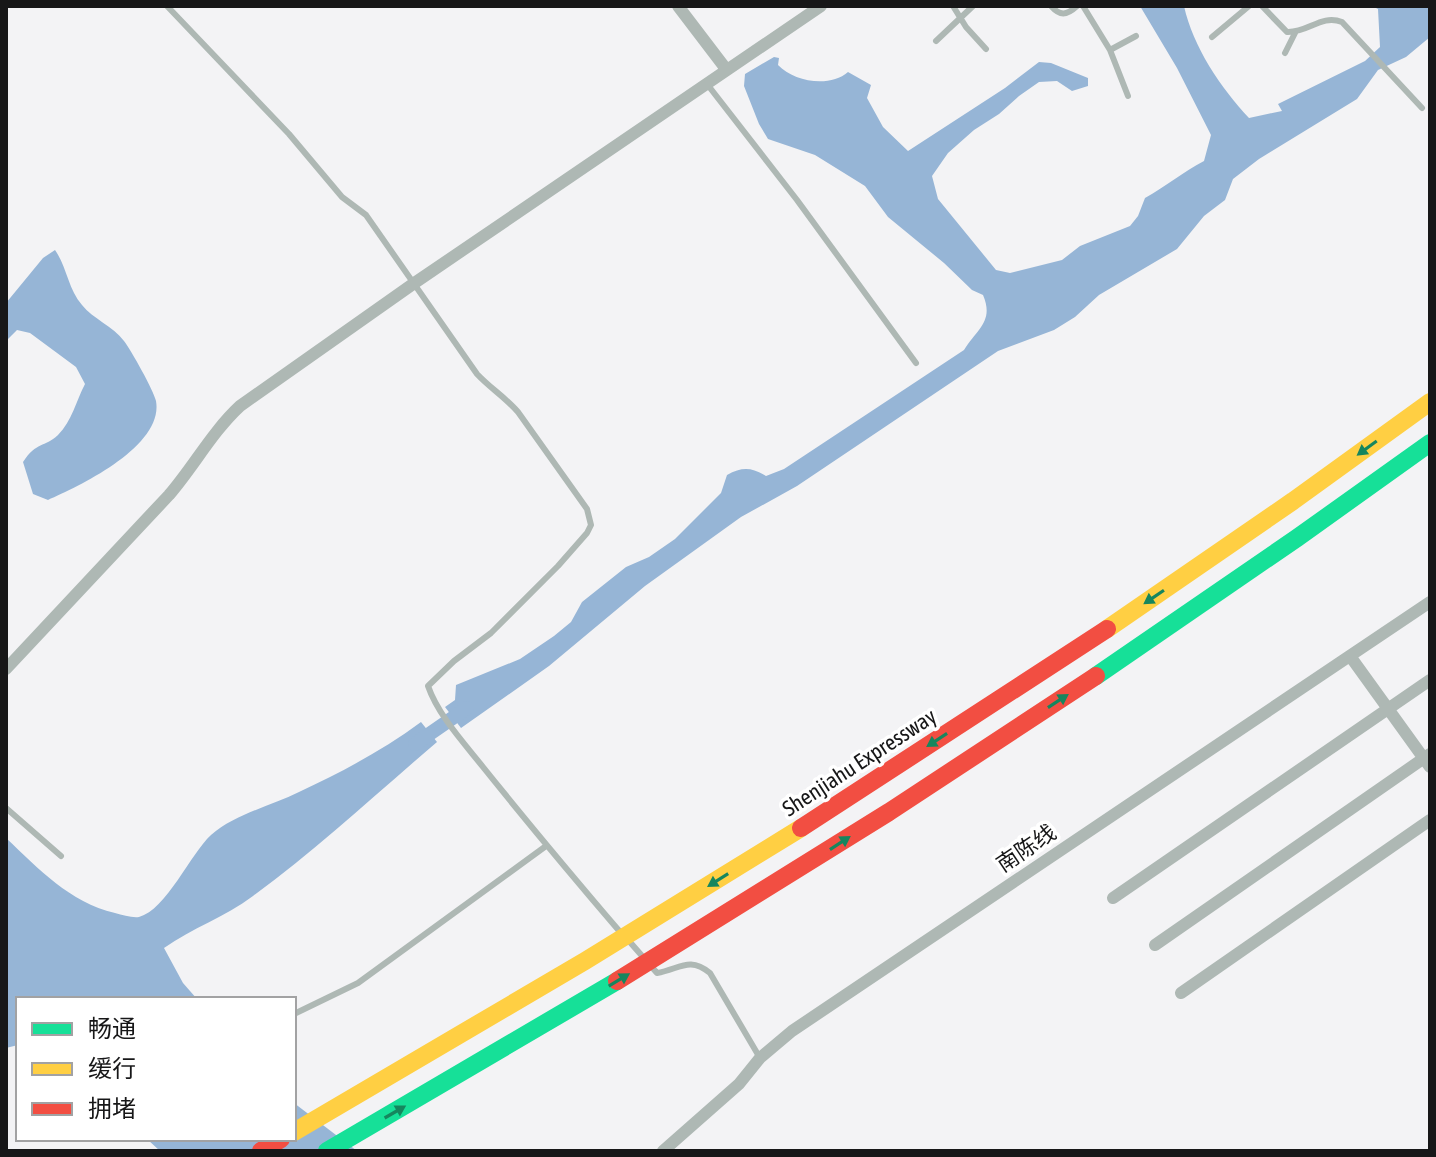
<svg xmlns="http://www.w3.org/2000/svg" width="1436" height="1157" font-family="'Asap Condensed','Noto Sans SC',sans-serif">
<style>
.water{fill:#96b5d6}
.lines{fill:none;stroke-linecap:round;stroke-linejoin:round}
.canal{stroke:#96b5d6;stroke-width:14}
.lane{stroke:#aeb8b4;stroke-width:6}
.street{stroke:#aeb8b4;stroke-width:12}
.jam{stroke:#f24e42;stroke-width:18}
.fast-bridge{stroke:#16e098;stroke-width:18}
.slow-bridge{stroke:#ffcf43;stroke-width:18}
.jam-bridge{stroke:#f24e42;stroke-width:18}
.oneway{fill:#16865e}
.labels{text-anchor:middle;stroke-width:7;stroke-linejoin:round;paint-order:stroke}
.street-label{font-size:22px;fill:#171718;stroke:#fff}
</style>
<rect width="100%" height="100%" fill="#f3f3f5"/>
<path class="water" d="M1140,6H1184C1193,47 1221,88 1249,118L1282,111L1278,104L1365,61L1380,47L1378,9L1372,6H1430V37L1406,57L1378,70L1357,99L1259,159L1233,179L1225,200L1204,216L1177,249L1099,295L1075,317L1054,330L998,351L797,486L741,517L645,586L549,666L461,728L445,707L455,700L456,685L520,659L554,636L571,622L582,602L626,567L649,557L675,539L721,493L727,475C742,467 751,467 766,476L784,469L964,350C978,328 994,321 983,295L972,290L944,263L888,217L865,186L815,155L768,139L759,124L744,86L745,74L774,57L779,58L778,65C794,82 830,88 848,72L871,85L867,98L883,127L908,151L1005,88L1039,62L1051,63L1088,78V86L1072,91L1057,81L1039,82L1019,96L999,114L974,130L948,153L932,176L938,199L996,270L1010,273L1062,260L1080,246L1130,226L1138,216L1145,198C1166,186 1183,172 1204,161L1211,135L1177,68Z
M55,250C67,267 68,289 82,305C93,319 113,326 124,341C131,350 154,391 156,401C164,446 80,486 48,500L33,494L23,462C37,441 44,448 58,435C72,421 76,401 85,384L76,367L30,333L17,330L6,341V303L43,258Z
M421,722L437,742C376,794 317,849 253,896C225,917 192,928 164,948L183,983L197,999H18V1045L6,1048V838C39,869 69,902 115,913C123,915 132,918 139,917C166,910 191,853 211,835C235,814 271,806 299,792C342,772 383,750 421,722Z
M294,1103L357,1151H160L147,1139H294Z"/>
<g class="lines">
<path class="canal" d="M415,744L467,708"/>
<path class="lane" d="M167,6L289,134L342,197L366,215L477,374C490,388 505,397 518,412L587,509L591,525L587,533L558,566L491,633L454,661L428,686C438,715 464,743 483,767C528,823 574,878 621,933
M953,6L966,27L986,49
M1051,6C1060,16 1066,16 1077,6
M1083,6L1110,50L1136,36
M1262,6L1287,32C1308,33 1321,14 1342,22L1422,108
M1212,37L1249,6
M936,41L973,6
M1110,50L1128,96
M1285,53L1295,33
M707,84L797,200L916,363
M6,808L61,856
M629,941L657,973C680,969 689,956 710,973L760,1058
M294,1014L358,983L546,846"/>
<path class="street" d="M678,6L726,69
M1350,656L1430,767
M6,669L169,495C194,466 212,432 240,406L413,284L821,6
M1113,898L1430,680
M1155,945L1430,754
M1181,993L1430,820
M663,1151L739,1084L760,1058L792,1031L1430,602"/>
<path class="jam" d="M261,1151L281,1139"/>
<path class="fast-bridge" d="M1096,676L1297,538L1430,443
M327,1151L617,981"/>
<path class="slow-bridge" d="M1107,629L1293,501L1430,402
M294,1132L585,961L801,828"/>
<path class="jam-bridge" d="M801,828L1107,629
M617,981L889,812L1096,676"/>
</g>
<defs><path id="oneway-solid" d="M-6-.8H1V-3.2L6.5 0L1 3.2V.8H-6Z" transform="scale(2)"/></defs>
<g class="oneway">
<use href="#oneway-solid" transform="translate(1367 448) rotate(144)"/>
<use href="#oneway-solid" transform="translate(1154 597) rotate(146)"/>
<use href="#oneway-solid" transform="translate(1058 701) rotate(-33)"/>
<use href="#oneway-solid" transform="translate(937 740) rotate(147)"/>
<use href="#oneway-solid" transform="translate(840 843) rotate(-33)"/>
<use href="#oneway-solid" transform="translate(718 880) rotate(148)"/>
<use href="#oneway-solid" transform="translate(619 980) rotate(-31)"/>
<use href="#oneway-solid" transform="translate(395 1112) rotate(-30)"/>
</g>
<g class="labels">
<g class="street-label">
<text transform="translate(859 762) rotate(-33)" y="8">Shenjiahu Expressway</text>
<text transform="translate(1026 848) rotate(-34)" y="8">南陈线</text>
</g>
</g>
<rect width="1436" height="1157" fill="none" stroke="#171718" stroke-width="16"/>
<rect x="16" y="997" width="280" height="144" fill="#ffffff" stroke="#a2a2a3" stroke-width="2"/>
<rect x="32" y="1023" width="40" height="12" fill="#16e098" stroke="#a2a2a3" stroke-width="2"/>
<text x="88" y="1037" font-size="24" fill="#171718">畅通</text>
<rect x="32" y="1063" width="40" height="12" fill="#ffcf43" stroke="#a2a2a3" stroke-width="2"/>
<text x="88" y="1077" font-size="24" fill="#171718">缓行</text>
<rect x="32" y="1103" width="40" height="12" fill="#f24e42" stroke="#a2a2a3" stroke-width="2"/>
<text x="88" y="1117" font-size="24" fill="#171718">拥堵</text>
</svg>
